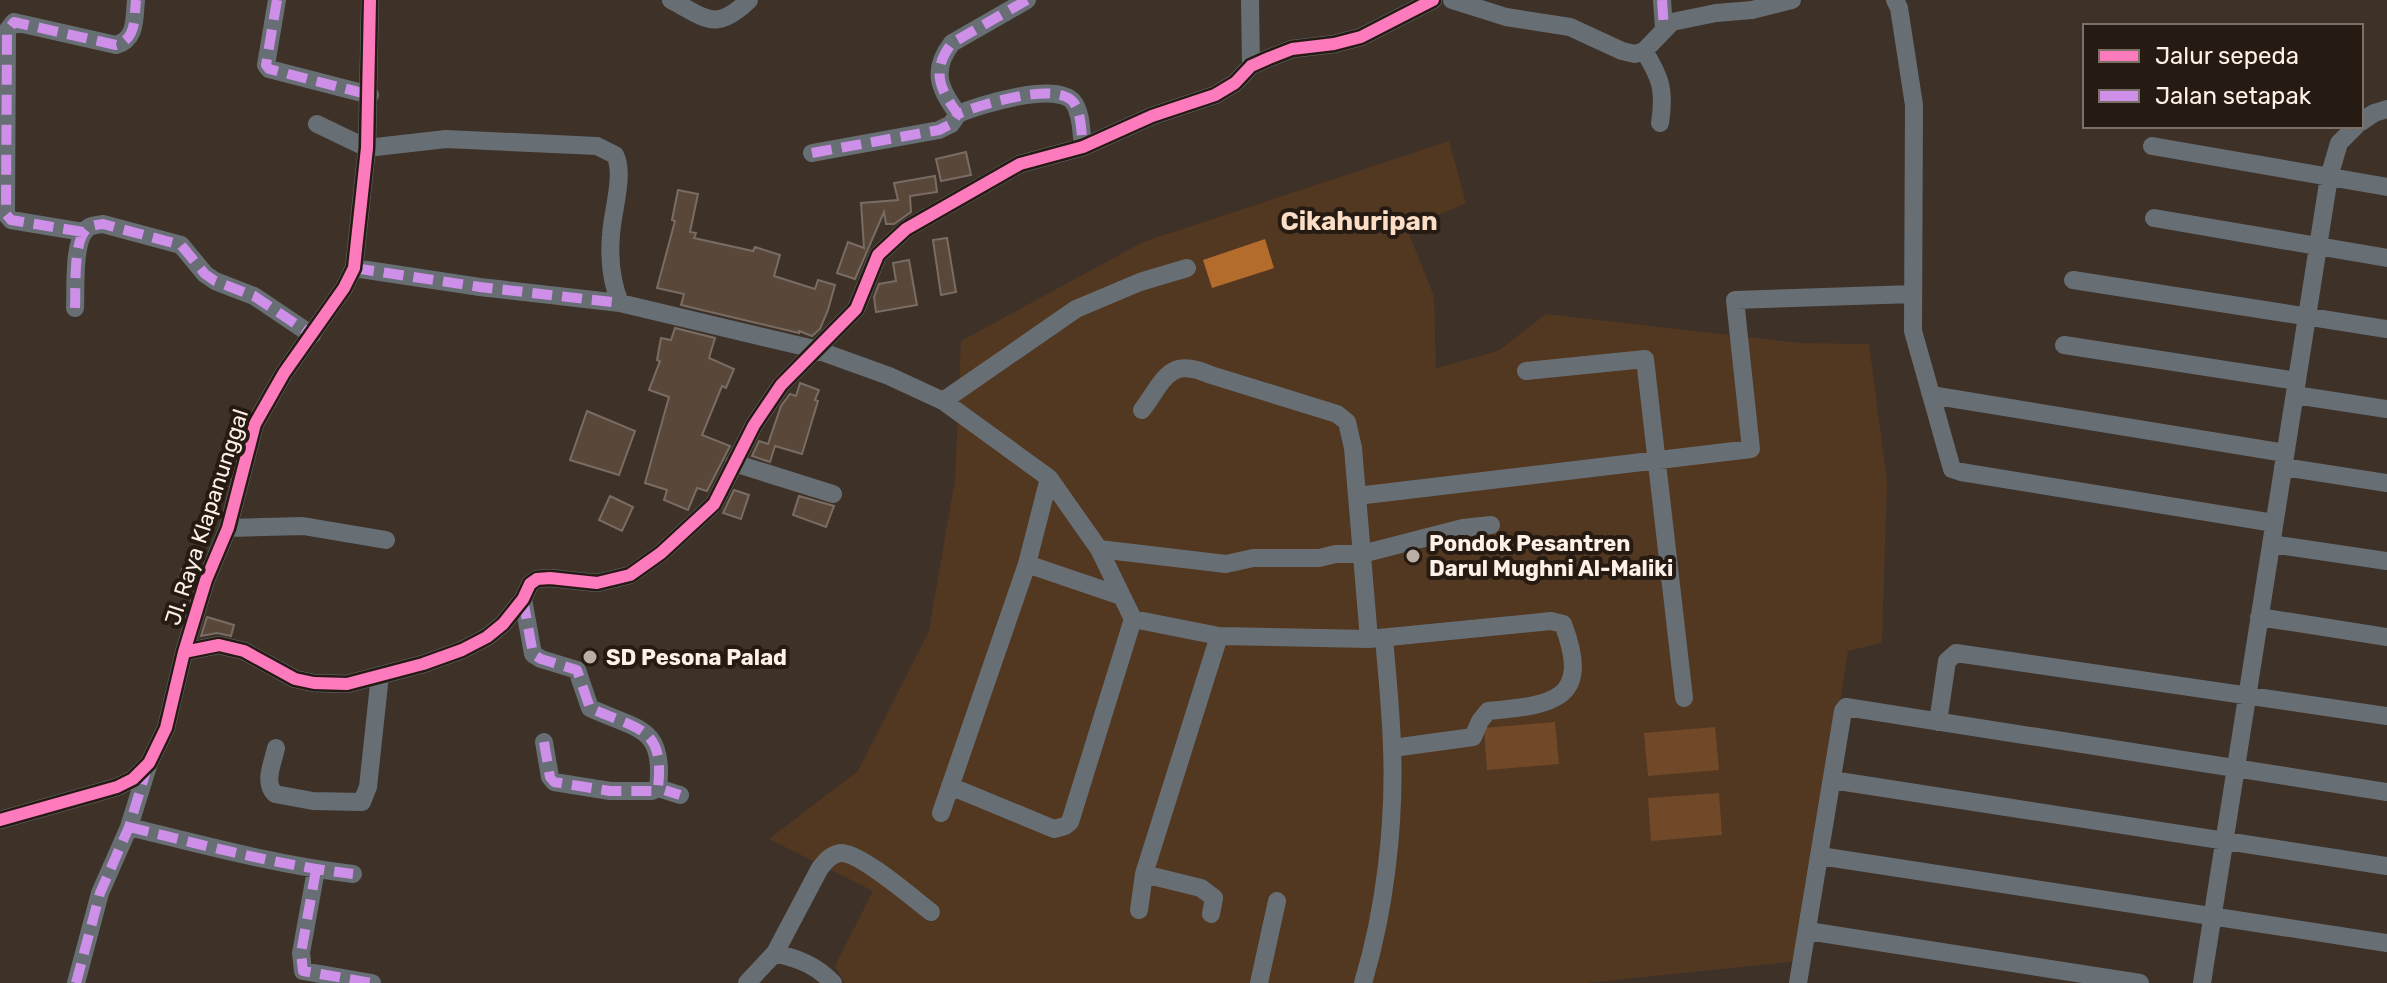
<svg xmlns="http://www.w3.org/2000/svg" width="2387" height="983" font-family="Rubik,sans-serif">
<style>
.built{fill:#523721}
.green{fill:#714929}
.water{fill:#b36c2c}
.building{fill:#594839;stroke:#786c64;stroke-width:2}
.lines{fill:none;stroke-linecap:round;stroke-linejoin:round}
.minor{stroke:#676f75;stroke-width:18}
.quiet{stroke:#ce8fe9;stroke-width:10;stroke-dasharray:20 10;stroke-linecap:butt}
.cycleway-casing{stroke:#261b13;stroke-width:17}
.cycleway{stroke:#fd7abc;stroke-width:12}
.poi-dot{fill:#baaea5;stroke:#261b13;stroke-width:3}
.labels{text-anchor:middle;stroke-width:8;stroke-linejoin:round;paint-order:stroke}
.street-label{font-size:22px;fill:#fdf1e8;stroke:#261b13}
.poi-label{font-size:22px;font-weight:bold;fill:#fdf1e8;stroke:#261b13;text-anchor:start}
.quarter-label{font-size:26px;font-weight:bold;fill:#fcddc6;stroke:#261b13}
</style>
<rect width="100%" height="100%" fill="#3e3128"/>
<path class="built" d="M1449,141L1466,203L1407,229L1434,296L1436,368L1498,351L1546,314L1800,343L1869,344L1887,481L1882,643L1848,651L1800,961L1587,983H845L835,966L873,891L769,839L858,771L929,631L955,479L961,341L1143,242Z"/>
<path class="green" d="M1555,722L1559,764L1487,770L1484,728Z
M1715,727L1719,770L1648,776L1644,733Z
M1719,793L1722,835L1651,841L1648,798Z"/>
<path class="water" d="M1265,239L1274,268L1212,288L1203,260Z"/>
<path class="building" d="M966,152L971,175L941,181L936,159Z
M935,176L937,192L910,196L911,212L894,224H886L884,212L855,279L837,273L848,242L864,248L861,203L898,200L894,183Z
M678,190L698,194L690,232L696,233L694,238L753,251L755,247L780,255L774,276L815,289L818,280L835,285L828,310L820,329L812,336L799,331V333L681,305L684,294L657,288L675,221L672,220Z
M947,238L956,292L941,295L933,240Z
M909,260L917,305L876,312L874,297L879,284L896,281L893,263Z
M675,328L715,338L709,358L734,369L726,388L722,386L702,435L730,446L707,491L697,488L688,510L664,500L667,490L645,483L669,397L649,390L660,361L657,360L661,338L671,340Z
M800,383L819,390L815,400L818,401L802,454L775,446L770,462L752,456L759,441L768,444L781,406L790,394L796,396Z
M587,411L635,431L619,475L570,460Z
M734,490L749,495L741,519L723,513Z
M610,496L633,507L622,531L599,520Z
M799,496L834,506L826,527L793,515Z
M182,569L196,573L188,599L174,595Z
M207,617L234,625L231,636L217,633L201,636Z"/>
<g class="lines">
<path class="minor" d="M277,0L266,65L269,69L370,95
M671,0C707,19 716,32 749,0
M1027,0L952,43C931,70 939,89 958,114C979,105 1059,80 1074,103C1082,115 1081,133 1083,147
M1250,0L1251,66
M1452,0L1506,17L1570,27L1622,51L1635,54L1644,51L1672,22L1716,13L1752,10L1792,0
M1662,0L1664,29
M1895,0L1899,8L1914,105L1913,331L1952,469L1961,472L2274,523
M1644,51C1661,78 1665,90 1660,123
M2361,122L2374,113L2387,109
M317,124L367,148L446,139L597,146L615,155C625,174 612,213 611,235C609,259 611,281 620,303L814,349L889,376L943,401L1049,478L1099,549L1133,619L1219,636L1369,639L1551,621L1563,624C1593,702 1551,705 1488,711L1480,721L1473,737L1393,748
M2152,146L2387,187
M812,153L939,130L951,124L958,114
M2154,218L2387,258
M83,232L11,220L6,214L7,31L14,22L116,45C137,39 134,18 136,0
M354,268L480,287L620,303
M2073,280L2387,329
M75,308C76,290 73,245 85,231C89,225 96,225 103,224L181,245L205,274L215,281L254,296L312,335
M2064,345L2297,381
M1526,371L1645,359L1684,698
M1931,395L2285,453
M2295,395L2387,409
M943,401L1076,309L1140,282L1187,268
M1142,410C1165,379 1169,356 1211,375L1337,414L1347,422L1353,448L1369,639
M734,463L833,494
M2283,467L2387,483
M1357,496L1751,449L1735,300L1913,294
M228,528L303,526L386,540
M2271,544L2387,561
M1099,549L1226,564L1253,558H1319L1336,554H1362L1463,528L1491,525
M1027,564L1121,596
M523,599L533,654L541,659L577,670L590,708C638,730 665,726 658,788L680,795
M2259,617L2387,637
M184,652L219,645L244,651L295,679L314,683L347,684L423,664L462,650L487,637L503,624L523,599L530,584L537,579L550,578L597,583L630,575L661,553L714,504L754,425L781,385L856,309L878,255L906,229L1020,164L1083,147L1152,116L1215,95L1235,83L1251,66L1269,58L1292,49L1334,44L1361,37L1433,0
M1938,722L1947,661L1956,653L2387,716
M544,742L550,777L554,782L610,791H652L658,788
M276,748C273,763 263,782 275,794L313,801L362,802L368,787L380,675
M1832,780L2387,866
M950,786L1054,829L1065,826L1070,822L1133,619
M941,813L1027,564L1049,478
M0,820L117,787L133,779L149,763L166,728L184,652L206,580L228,528L255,424L284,373L344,288L354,268L367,148L370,0
M129,827C203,845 277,865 353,874
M1820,856L2387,943
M316,870L301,953L303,971L372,983
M1144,874L1201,888L1214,898L1211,914
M1139,910L1144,874L1219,636
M1808,931L2140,983
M775,953C799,959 816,965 833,983
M76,983L100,893L129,827L148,766
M747,983L775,953L820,868C826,861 830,855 840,853C859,851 915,900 931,912
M1259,983L1277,901
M1363,983C1385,910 1395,824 1392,747C1391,711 1387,674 1384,638
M1798,983L1843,711L1846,707L2387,792
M2202,983L2329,177L2339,143L2356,126"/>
<path class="quiet" d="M277,0L266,65L269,69L370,95
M1027,0L952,43C931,70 939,89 958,114C979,105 1059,80 1074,103C1082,115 1081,133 1083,147
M1662,0L1664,29
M812,153L939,130L951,124L958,114
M83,232L11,220L6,214L7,31L14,22L116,45C137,39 134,18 136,0
M354,268L480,287L620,303
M75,308C76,290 73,245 85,231C89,225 96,225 103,224L181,245L205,274L215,281L254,296L312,335
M523,599L533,654L541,659L577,670L590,708C638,730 665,726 658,788L680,795
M544,742L550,777L554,782L610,791H652L658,788
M129,827C203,845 277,865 353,874
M316,870L301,953L303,971L372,983
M76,983L100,893L129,827L146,771"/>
<defs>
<path id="cycleway" d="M184,652L219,645L244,651L295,679L314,683L347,684L423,664L462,650L487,637L503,624L523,599L530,584L537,579L550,578L597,583L630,575L661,553L714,504L754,425L781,385L856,309L878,255L906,229L1020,164L1083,147L1152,116L1215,95L1235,83L1251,66L1269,58L1292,49L1334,44L1361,37L1433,0
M0,820L117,787L133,779L149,763L166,728L184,652L206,580L228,528L255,424L284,373L344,288L354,268L367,148L370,0"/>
</defs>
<use href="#cycleway" class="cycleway-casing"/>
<use href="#cycleway" class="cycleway"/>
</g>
<g class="poi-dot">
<circle cx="1413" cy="556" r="8"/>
<circle cx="590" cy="657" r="8"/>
</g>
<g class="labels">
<g class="street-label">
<text transform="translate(206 517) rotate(-72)" y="8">Jl. Raya Klapanunggal</text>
</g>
<g class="poi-label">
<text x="1429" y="551">Pondok Pesantren<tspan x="1429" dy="25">Darul Mughni Al-Maliki</tspan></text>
<text x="606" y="665">SD Pesona Palad</text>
</g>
<g class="quarter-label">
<text x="1359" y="230">Cikahuripan</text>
</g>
</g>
<rect x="2083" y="24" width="280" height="104" fill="#261b13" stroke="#7c7168" stroke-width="2"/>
<rect x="2099" y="50" width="40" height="12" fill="#fd7abc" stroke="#7c7168" stroke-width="2"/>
<text x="2155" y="64" font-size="24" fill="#fdf1e8">Jalur sepeda</text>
<rect x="2099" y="90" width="40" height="12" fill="#ce8fe9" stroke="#7c7168" stroke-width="2"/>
<text x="2155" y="104" font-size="24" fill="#fdf1e8">Jalan setapak</text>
</svg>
